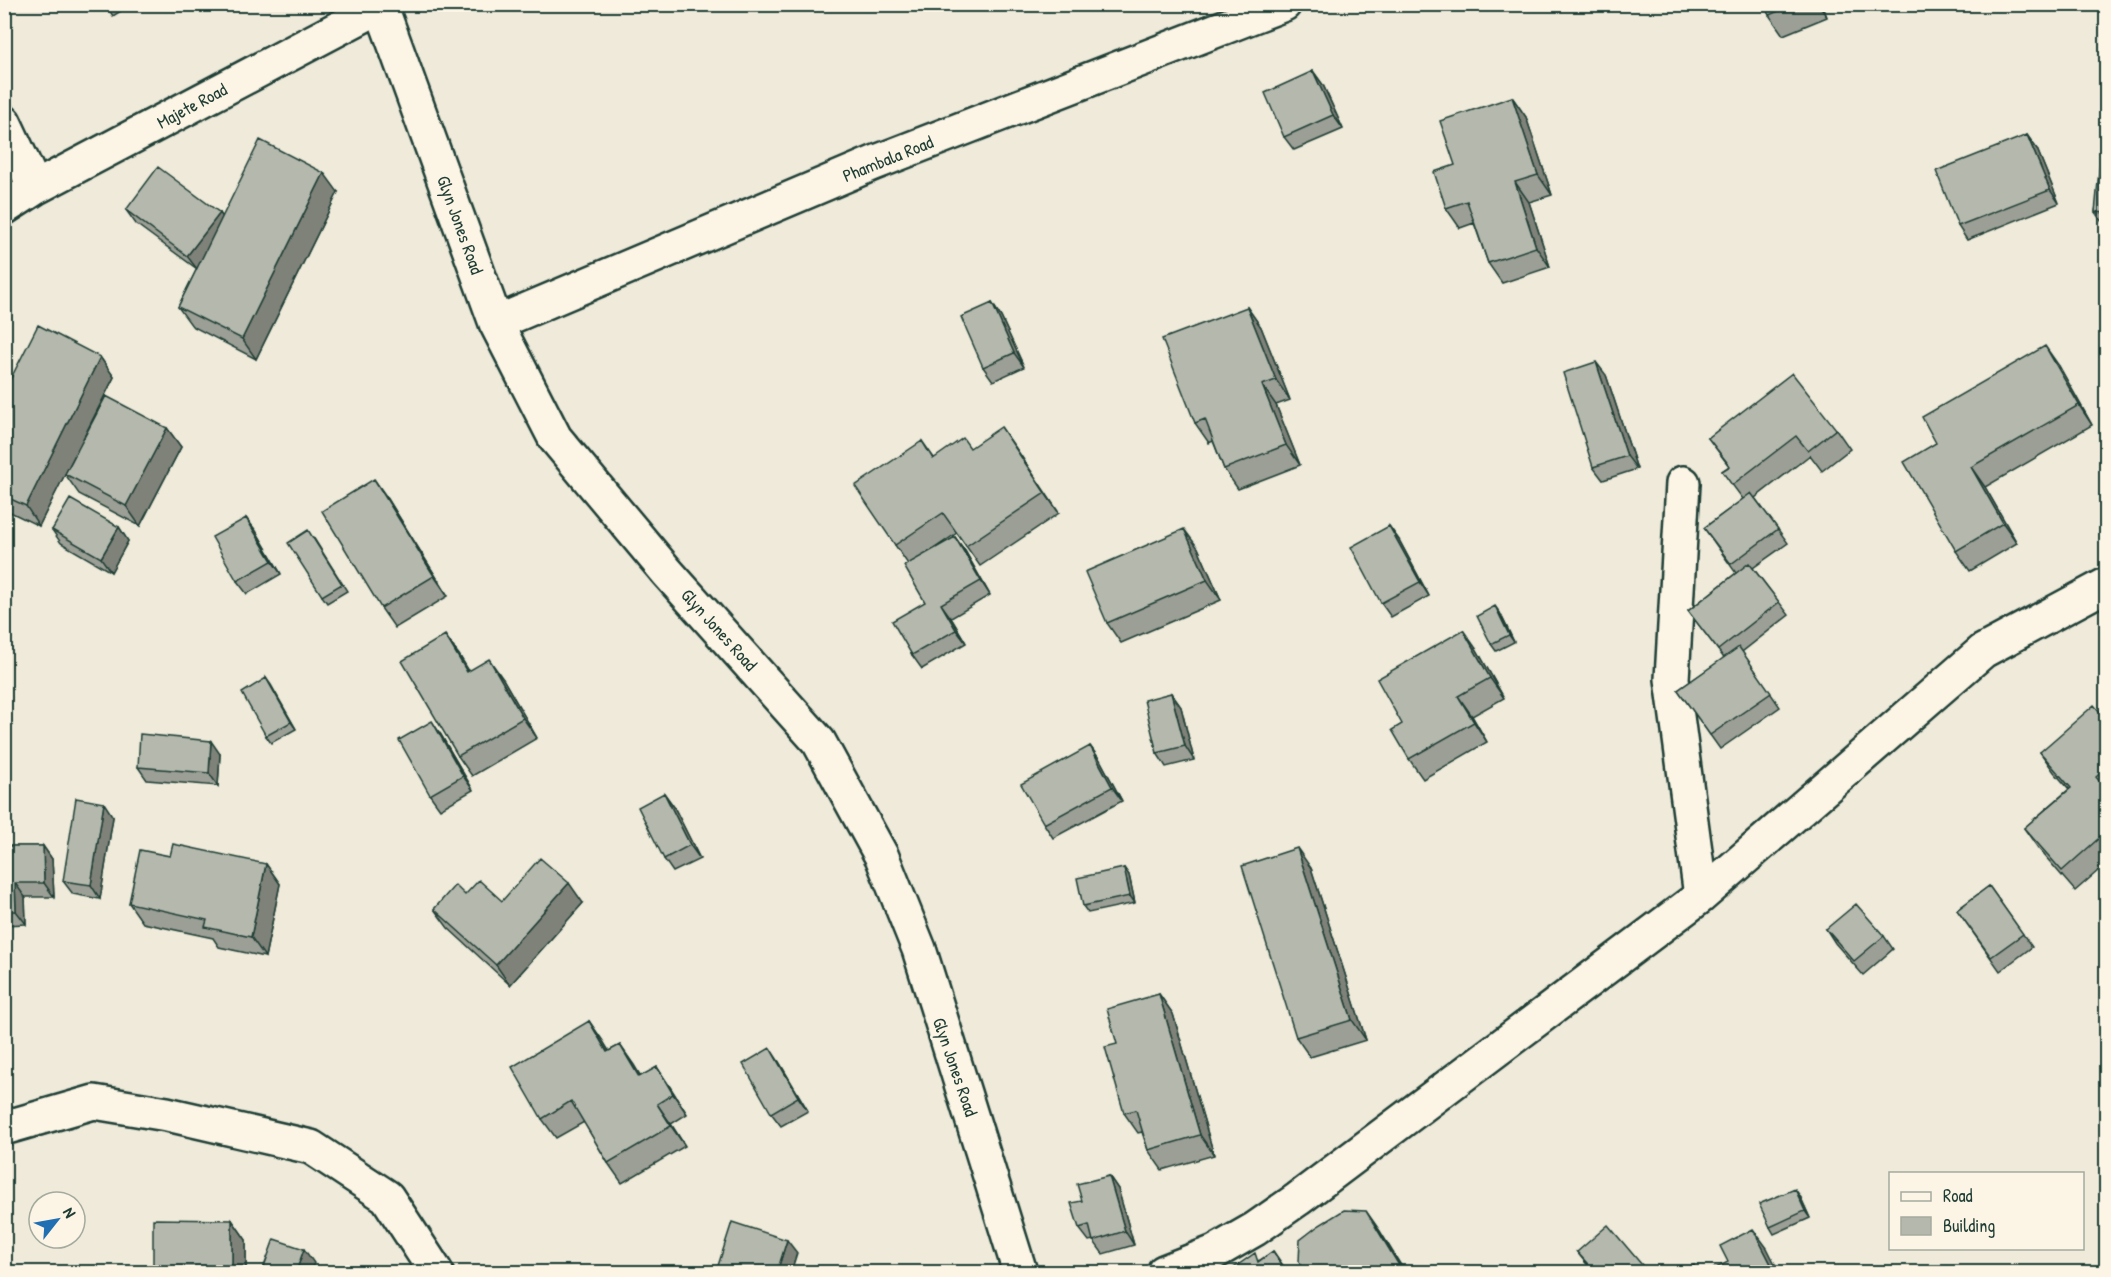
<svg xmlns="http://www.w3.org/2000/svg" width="2111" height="1277" font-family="'Patrick Hand',sans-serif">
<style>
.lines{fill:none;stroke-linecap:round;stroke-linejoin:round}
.minor-casing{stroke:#1f3d34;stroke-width:38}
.minor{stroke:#fcf5e5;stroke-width:33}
.wall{fill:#9c9f95;stroke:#1f3d34;stroke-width:1.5}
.shaded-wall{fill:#7f8279;stroke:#1f3d34;stroke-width:1.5}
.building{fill:#b5b9ad;stroke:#1f3d34;stroke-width:1.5}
.labels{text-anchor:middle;stroke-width:5;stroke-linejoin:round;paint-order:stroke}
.street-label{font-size:18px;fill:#1f3d34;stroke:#fcf5e5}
</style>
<rect width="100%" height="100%" fill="#efeada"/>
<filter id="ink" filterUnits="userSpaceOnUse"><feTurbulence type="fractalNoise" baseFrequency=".0167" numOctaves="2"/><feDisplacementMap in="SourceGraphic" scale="12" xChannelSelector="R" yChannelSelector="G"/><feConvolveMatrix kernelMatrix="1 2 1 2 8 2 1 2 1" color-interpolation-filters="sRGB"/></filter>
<g filter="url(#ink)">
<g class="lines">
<defs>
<path id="minor" d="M380,4L496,323L555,438L667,572L819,742L882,857L919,949L1020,1272
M4,122L35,188
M4,208L35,188L381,6
M496,323L874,163L1284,4
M1683,483L1672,679L1701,896
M4,1128L94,1102L167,1114L311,1147L387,1197L436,1272
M1164,1272L1215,1252L1255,1229L1298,1199L1701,896L1983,651L2106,585"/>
</defs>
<use href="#minor" class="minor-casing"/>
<use href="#minor" class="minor"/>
</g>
<path class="wall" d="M105,4H132L113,16Z
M1764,4H1822L1827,17L1783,35L1769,15Z
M1313,71L1323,85L1343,129L1294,150L1284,137Z
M1512,97L1526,117L1552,195L1529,202L1550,267L1502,283L1488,263L1474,223L1460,228L1446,208L1455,165Z
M2027,135L2037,149L2059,203L1967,240L1958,226Z
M2106,152V226L2104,225L2095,212Z
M338,192L256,359L192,326L178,307L197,269L136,224L126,210L220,213L222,217Z
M992,303L1001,317L1024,367L993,381L983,367Z
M1247,307L1261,327L1290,400L1276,405L1300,465L1238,489L1224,469L1213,441L1209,443L1195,423Z
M100,357L114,377L74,458L167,428L181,447L140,526L79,494L65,474L39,526L4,509V392Z
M2059,366L2092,425L1985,487L2017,543L1970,571L1956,551L1936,443Z
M1606,375L1637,469L1603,480L1593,467Z
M1836,429L1850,449L1822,471L1810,455L1755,498L1788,543L1753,568L1789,615L1742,652L1780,707L1720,749L1678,690L1724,658L1688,611L1736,573L1704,528L1743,499L1722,471L1729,466L1708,438Z
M922,441L934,458L970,448L1015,447L1059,513L980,566L957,533L923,556L955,537L965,551L990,595L951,618L966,643L922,669L912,655L925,602L908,564L895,545Z
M388,499L448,596L395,628L381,608Z
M246,518L256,531L281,574L247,594L237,581Z
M1389,526L1399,540L1429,596L1391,617L1381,603Z
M119,527L128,541L111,572L61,543L52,530Z
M313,537L347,591L327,603L322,596Z
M1198,548L1221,600L1121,643L1107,623Z
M1500,613L1514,642L1496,651L1491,644Z
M1477,650L1504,698L1472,716L1487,742L1423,779L1409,759L1402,724Z
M459,655L469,671L503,679L537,738L472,776L458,756Z
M266,678L296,729L271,743L266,736Z
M1171,693L1181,707L1194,760L1166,767L1157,753Z
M2106,719V864L2075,891L2038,848L2024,828L2069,789L2054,772L2040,752Z
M441,735L473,790L440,809L430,795Z
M1090,746L1100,760L1122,801L1053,838L1044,824Z
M220,754L218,786L147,780L138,767Z
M664,793L674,807L700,859L673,872L664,859Z
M113,817L100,899L73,894L63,881Z
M4,846H43L52,859L54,897H25L26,924L4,925Z
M170,856L266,864L280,884L265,957L219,947L213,938L143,923L129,903Z
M1124,868L1129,875L1135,903L1088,913L1083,906Z
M1311,868L1366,1040L1310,1057L1296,1037Z
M1989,886L2032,947L2000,971L1957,910Z
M465,895L502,901L583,903L510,985L448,928L434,909Z
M1826,929L1884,936L1893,949L1863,975L1835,943Z
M1159,994L1173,1014L1214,1155L1162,1170L1148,1150L1142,1132L1138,1133L1124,1113L1117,1044Z
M589,1021L609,1051L620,1045L641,1077L657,1067L670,1087L687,1114L671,1124L685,1146L622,1183L608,1163L584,1122L556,1138L542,1119Z
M779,1062L808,1111L781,1126L771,1113Z
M1109,1176L1118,1189L1134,1245L1103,1254L1093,1240L1089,1241L1079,1228L1082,1201Z
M1800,1196L1810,1218L1774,1234L1770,1227Z
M232,1220L246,1240V1272H156L153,1268Z
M1273,1251L1287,1272H1228L1260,1260Z
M1577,1252L1648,1272H1593Z"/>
<path class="shaded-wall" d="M1818,4H1822L1827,17Z
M1313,71L1323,85L1343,129L1333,115Z
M1512,97L1526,117L1552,195L1538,175Z
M2027,135L2037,149L2059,203L2050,190Z
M324,173L338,192L256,359L242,339Z
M1515,182L1529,202L1550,267L1536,247Z
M220,213L229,226L197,269L187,256Z
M992,303L1001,317L1024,367L1014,353Z
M1247,307L1261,327L1290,400L1276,380Z
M2045,346L2059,366L2092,425L2079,405Z
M100,357L114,377L39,526L26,506Z
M1596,362L1606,375L1637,469L1627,456Z
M1262,385L1276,405L1300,465L1286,445Z
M1001,427L1015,447L1059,513L1045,493Z
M167,428L181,447L140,526L126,506Z
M1971,467L1985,487L2017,543L2003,523Z
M374,479L388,499L448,596L434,576Z
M246,518L256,531L281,574L272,561Z
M1389,526L1399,540L1429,596L1420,582Z
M119,527L128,541L111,572L101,558Z
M1184,529L1198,548L1221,600L1207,580Z
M955,537L965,551L990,595L981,581Z
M941,604L951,618L966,643L956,630Z
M1495,606L1500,613L1514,642L1509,635Z
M1463,630L1477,650L1504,698L1490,678Z
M445,635L459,655L481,692L467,672Z
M489,659L503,679L537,738L523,718Z
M266,678L271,685L296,729L291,722Z
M1171,693L1181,707L1194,760L1185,746Z
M1458,696L1472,716L1487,742L1474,722Z
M432,721L441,735L473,790L463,776Z
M211,741L220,754L218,786L209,773Z
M1090,746L1100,760L1122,801L1112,787Z
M664,793L674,807L700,859L690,845Z
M104,803L113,817L100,899L91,885Z
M43,846L52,859L54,897L44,883Z
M1297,848L1311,868L1366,1040L1352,1020Z
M266,864L280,884L265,957L251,937Z
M1124,868L1129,875L1135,903L1130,896Z
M15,883L25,897L26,924L16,911Z
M569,883L583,903L510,985L496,965Z
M1159,994L1173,1014L1214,1155L1200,1135Z
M589,1021L603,1041L621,1072L607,1052Z
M620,1045L634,1065L653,1097L639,1077Z
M770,1048L779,1062L808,1111L798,1097Z
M657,1067L670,1087L687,1114L673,1094Z
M657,1104L671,1124L685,1146L671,1126Z
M1109,1176L1118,1189L1134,1245L1125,1231Z
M1795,1189L1800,1196L1810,1218L1805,1211Z
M1366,1211L1380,1231L1405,1272H1403Z
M232,1220L246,1240V1272H232Z
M1753,1229L1767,1248L1779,1272H1775Z
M787,1240L797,1253L791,1272H777Z
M304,1249L314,1263L310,1272H296Z
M1273,1251L1282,1264L1287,1272L1282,1267Z"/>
<path class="building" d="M1764,4H1796L1769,15Z
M1313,71L1333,115L1284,137L1265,93Z
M1512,97L1538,175L1515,182L1536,247L1488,263L1467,201L1446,208L1434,172L1455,165L1440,121Z
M2027,135L2050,190L1958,226L1936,171Z
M260,140L324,173L242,339L178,307Z
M2101,151L2106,152V213L2095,212Z
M158,167L220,213L187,256L126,210Z
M992,303L1014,353L983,367L961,317Z
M1247,307L1276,380L1262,385L1286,445L1224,469L1205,419L1195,423L1162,339Z
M38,325L100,357L26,506L4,496V392Z
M2045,346L2079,405L1971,467L2003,523L1956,551L1904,462L1936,443L1922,417Z
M1596,362L1627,456L1593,467L1563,373Z
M1792,373L1836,429L1808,451L1796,436L1732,485L1722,471L1730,466L1708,438Z
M106,396L167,428L126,506L65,474Z
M1001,427L1045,493L966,546L943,513L895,545L855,486L922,441L933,459L963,438L970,448Z
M374,479L434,576L381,608L322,511Z
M1751,493L1778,529L1731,564L1704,528Z
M70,499L119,527L101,558L52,530Z
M246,518L272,561L237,581L212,537Z
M1389,526L1420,582L1381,603L1351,547Z
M1184,529L1207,580L1107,623L1085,572Z
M308,530L342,584L322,596L288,543Z
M955,537L981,581L941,604L956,630L912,655L892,621L925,602L904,566Z
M1749,563L1779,602L1718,650L1688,611Z
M1495,606L1509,635L1491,644L1477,616Z
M1463,630L1490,678L1458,696L1474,722L1409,759L1392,730L1402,724L1377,679Z
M445,635L467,672L489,659L523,718L458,756L402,661Z
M1739,647L1771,693L1710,735L1678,690Z
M266,678L291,722L266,736L242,693Z
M1171,693L1185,746L1157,753L1144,700Z
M2094,705L2106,719V768L2096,777L2106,789V832L2062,871L2024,828L2071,788L2040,752Z
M432,721L463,776L430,795L399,740Z
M140,734L211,741L209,773L138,767Z
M1090,746L1112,787L1044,824L1021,784Z
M664,793L690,845L664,859L638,807Z
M76,798L104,803L91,885L63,881Z
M173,844L266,864L251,937L205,927L207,920L129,903L140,850L170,856Z
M4,846H43L44,883H15L16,911H4Z
M1297,848L1352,1020L1296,1037L1242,866Z
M540,858L569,883L496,965L434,909L455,885L465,895L479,880L502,901Z
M1124,868L1130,896L1083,906L1077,878Z
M1989,886L2023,934L1991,957L1957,910Z
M1856,904L1884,936L1854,961L1826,929Z
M1159,994L1200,1135L1148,1150L1136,1110L1124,1113L1105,1047L1117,1044L1107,1009Z
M589,1021L607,1052L620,1045L639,1077L657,1067L673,1094L657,1104L671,1126L608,1163L571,1101L542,1119L512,1067Z
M770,1048L798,1097L771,1113L743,1064Z
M1109,1176L1125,1231L1093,1241L1089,1225L1079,1228L1071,1203L1082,1201L1077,1184Z
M1795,1189L1805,1211L1770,1227L1759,1204Z
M1344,1210L1366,1211L1403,1272H1304L1299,1262L1300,1240L1318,1226Z
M153,1219L232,1220V1272H173V1268H153Z
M732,1222L787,1240L777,1272H716Z
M1608,1225L1648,1272H1595L1577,1252Z
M1753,1229L1775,1272H1708L1728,1262L1720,1246Z
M274,1239L304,1249L296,1272H262Z
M1273,1251L1282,1267L1275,1272H1228L1255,1253L1258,1262Z
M1694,1265L1697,1272H1680Z"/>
</g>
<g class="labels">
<g class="street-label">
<text transform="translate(192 106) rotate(-28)" y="6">Majete Road</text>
<text transform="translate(888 159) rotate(-22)" y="6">Phambala Road</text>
<text transform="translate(460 225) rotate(70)" y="6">Glyn Jones Road</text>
<text transform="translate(719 630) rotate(48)" y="6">Glyn Jones Road</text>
<text transform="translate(955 1067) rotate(71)" y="6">Glyn Jones Road</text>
</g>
</g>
<rect width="2111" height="1277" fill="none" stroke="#fcf5e5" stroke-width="24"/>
<rect x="12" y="12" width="2087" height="1253" fill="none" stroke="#1f3d34" stroke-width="2" filter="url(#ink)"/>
<rect x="1889" y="1172" width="195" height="78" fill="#fcf5e5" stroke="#a4ab9e" stroke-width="1.5"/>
<rect x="1901" y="1192" width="30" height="9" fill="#fcf5e5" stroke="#a4ab9e" stroke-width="1.5"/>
<text x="1943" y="1202" font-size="18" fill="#1f3d34">Road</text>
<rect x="1901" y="1217" width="30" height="18" fill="#b5b9ad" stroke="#a4ab9e" stroke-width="1.5"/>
<text x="1943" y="1232" font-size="18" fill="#1f3d34">Building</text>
<g transform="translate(57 1220) rotate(59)"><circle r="28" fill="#fcf5e5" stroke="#a4ab9e" stroke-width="1.5"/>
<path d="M0-4.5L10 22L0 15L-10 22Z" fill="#1f6fb2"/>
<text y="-9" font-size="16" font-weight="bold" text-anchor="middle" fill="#1f3d34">N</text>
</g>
</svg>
